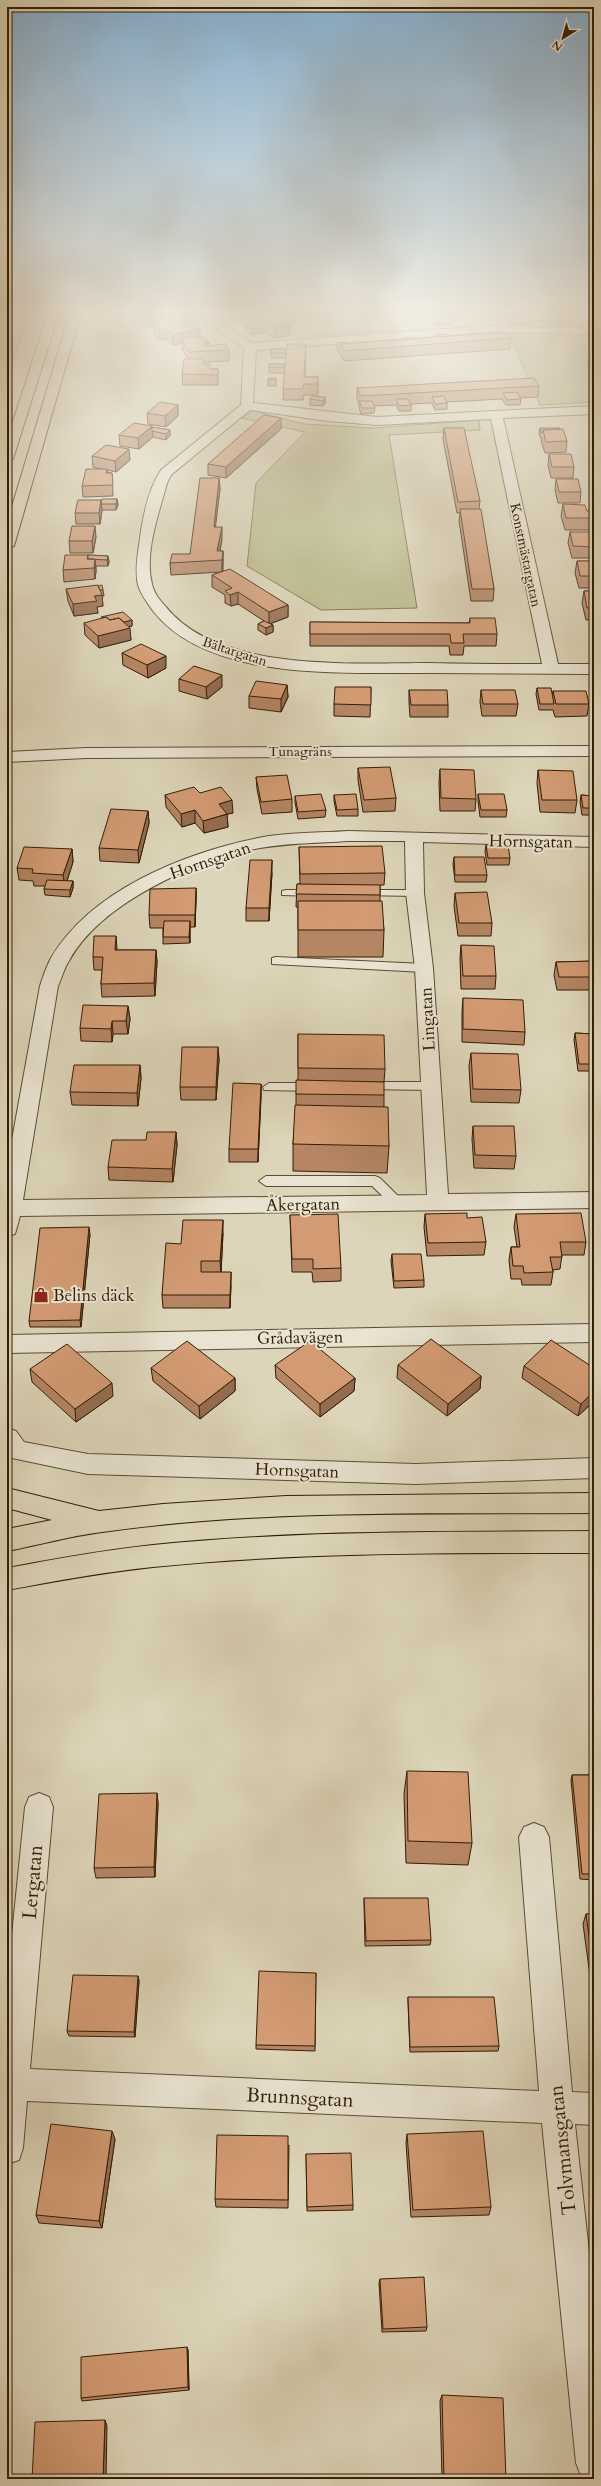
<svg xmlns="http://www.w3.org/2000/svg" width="601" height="2486" font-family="Cardo,serif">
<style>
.green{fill:#b9bb8a;stroke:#766c48}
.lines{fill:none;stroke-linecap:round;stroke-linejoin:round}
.lane-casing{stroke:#5e4b32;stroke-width:2}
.street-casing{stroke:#5e4b32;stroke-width:2}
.highway-casing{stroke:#331d05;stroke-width:2}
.lane{fill:#e9e4d2;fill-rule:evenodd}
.street{fill:#e9e4d2;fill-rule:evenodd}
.highway{fill:#ddd5b9;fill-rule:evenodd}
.wall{fill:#b58564;stroke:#331d05}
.shaded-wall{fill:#946c51;stroke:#331d05}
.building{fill:#d39b74;stroke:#331d05}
.labels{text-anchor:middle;stroke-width:4;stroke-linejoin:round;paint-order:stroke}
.far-street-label{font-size:14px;fill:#331d05;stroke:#e9e4d2}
.street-label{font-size:17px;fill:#331d05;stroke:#e9e4d2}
.poi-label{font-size:17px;fill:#331d05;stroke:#e9e4d2;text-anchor:start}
.near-street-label{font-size:20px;fill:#331d05;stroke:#e9e4d2}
</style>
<rect width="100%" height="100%" fill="#ddd5b9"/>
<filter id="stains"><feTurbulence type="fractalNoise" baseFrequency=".005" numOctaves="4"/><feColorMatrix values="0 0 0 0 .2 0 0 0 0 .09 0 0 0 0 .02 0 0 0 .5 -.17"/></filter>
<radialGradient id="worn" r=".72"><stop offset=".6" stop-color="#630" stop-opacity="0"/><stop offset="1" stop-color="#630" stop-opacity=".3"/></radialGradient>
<path class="green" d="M7,313H31L7,375Z
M299,313H387L396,330L315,336Z
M507,330L582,335L594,391V402L540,405Z
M254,411L304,424L373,428L479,420L480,430L389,435L417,608L321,610L247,566L256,483L305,432L241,418Z"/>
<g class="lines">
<defs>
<path id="lane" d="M286,890H316L322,893L316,896L282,895V891Z
M363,890H415L421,893L415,896L359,895V891Z
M276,957L424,964L430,968L424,972L272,964V958Z
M366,1082H431L437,1086L431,1090L361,1089L360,1086Z
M269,1083H315L321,1087L315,1091L264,1090L263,1087Z
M266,1176H375L380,1178L405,1203L403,1206H393L372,1186H266L259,1181Z"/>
<path id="street" d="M195,313H208L252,343L487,326L594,328V334L487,332L256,350L253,403L377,417L594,406V414L503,418L558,664H594V674C539,674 484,673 429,673C346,672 210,683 153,611C147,602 141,595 138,585C135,572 137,558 139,545C142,521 147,491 161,470L241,405L244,348ZM250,410L327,421L377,425L491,419L542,664C505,664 468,664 430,663C353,663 219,673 166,607C160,600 154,594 152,584C144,552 159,514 167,483L171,475Z
M594,746V756L86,758L7,762V752L86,748Z
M348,831L594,837V847L423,842L424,893L433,968L448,1194L594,1192V1208L20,1216L15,1234L7,1236V1167L40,986C43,977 46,967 51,958C91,890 184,853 258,838C286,832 319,833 348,831ZM348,841H405L406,893L415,968L427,1195L23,1200L58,986C62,978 64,968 69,961C101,902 197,860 260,848C289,843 319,843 348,841Z
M594,1324V1342L7,1353V1335Z
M7,1428L16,1431L24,1442L88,1454L416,1464L594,1458V1478L416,1484L88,1474L7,1457Z
M39,1793L49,1797L53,1807L30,2069L539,2091L519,1837L524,1827L534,1823L544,1827L549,1837L572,2092L594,2093V2125L575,2124L594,2298V2479L581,2476L576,2463L542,2123L27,2101L23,2148L19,2160L7,2164V1984L25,1807L29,1797Z"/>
<path id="highway" d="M48,313H59L13,459L7,463V440Z
M70,313H81L14,546L7,550V523Z
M7,1488L99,1511L163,1504L286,1496L594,1493V1513C430,1514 264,1509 102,1532C70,1536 39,1545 7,1551V1529L52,1520L7,1508Z
M594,1531V1553C447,1553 300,1552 153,1567C104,1572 56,1581 7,1590V1568C56,1559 104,1550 153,1545C300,1530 447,1532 594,1531Z"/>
</defs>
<use href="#lane" class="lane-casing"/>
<use href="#street" class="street-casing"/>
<use href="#highway" class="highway-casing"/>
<use href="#lane" class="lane"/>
<use href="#street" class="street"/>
<use href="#highway" class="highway"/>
</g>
<path class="wall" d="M132,313H176V315L193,324L200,329V337L203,340L209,343V345L229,350V361L203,362V364L210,369H218V385H183L182,374L188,359L182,349V343L174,345L166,339L160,340L155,336L154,326H155L149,327Z
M232,313H273L290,325V335L275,338L266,332L252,335L245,330V324L253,323L248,319L234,322L230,319V314Z
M430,313H463V316H456V321H452V325H435Z
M504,313H545V321L530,322L529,324H507L503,317Z
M469,334H478L511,338L510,349L344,361L336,348V343L348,344L403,340V338L417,339L435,337V335L450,336L469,335Z
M271,349L306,355L305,377H318V395H304L303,400H283L285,373H269V364H285L286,358H271Z
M276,378V386H268V380Z
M539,386L538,397L520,398L521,399L520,405H506L502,399L447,402V409L435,410L432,403L411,404V411H399L396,405L374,406L375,408L374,413L361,414L359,407V403L357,399V388Z
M325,397V403L323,406L310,405V399Z
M178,405V416L166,427L148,424L147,413Z
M152,427L170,430V436L166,440L153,437L139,449L120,446L119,435Z
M444,428L480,501L479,509L494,589L493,601H471L459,521L460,513H457L443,439Z
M540,428L567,441L566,452L545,453L541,441L542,439H541L539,434Z
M281,429L226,478L208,475V464Z
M549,454L574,467L573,478H551L548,465Z
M92,456L130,460L116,472L107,470L108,473H112L113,496L83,497L82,486L100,469L93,467Z
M219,478L220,489L215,527L222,539L220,551H223V571L288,605V617L270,624L273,625V632L266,635L258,630V624L264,621L238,604L231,606L225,603V595L212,587V575L221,572L171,575L170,563L190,554Z
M556,479L581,492L580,503H558L555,490Z
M117,499L118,505L116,510H102L100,524H76L75,513L101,500Z
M563,504L587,511H594V530H565L561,516Z
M570,532L594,536V558H572L568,543Z
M96,537L93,553H70L69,541Z
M88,555L108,556L109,562L108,566H96V571L95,579L64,582L63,570Z
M577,561H594V588H579L575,573Z
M66,589L103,590L104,596H102L103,606L97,607L98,613L74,616L68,601Z
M584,591H594V620H586L582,603Z
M470,618L497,634L496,646H464L463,655H450L449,646H310V622L469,623Z
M132,620V626L129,627L131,640L99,648L85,635L84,623Z
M592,623H594V650L590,635Z
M122,653L166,668L148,678L123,665Z
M179,679L222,687L207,699L179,691Z
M287,685L288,697L281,712L249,708V696Z
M371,687L370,717L334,716V704Z
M537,688L552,696L553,691L589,704L587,716L555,717L553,710H539L536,694Z
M409,690L448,705V717H410L409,702Z
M481,690L518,704L516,716H482L480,702Z
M358,768L396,798L395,811L363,812L358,780Z
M440,769L476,799L475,811H440L439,782Z
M538,770L577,800L575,813L540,812L537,783Z
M256,777L292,799V812L262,814L257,789Z
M200,793L233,813L227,814L228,827L204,833L195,823L182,827L166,807L165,795Z
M478,794L507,810L506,817H480L478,801Z
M334,795L358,809V816H337L334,801Z
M581,795L594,796V815H582L580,802Z
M295,796L326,810L325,817L298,819L295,802Z
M148,811L149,823L139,863L100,861L99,848Z
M486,845L510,858L509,865H487L485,851Z
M299,847L385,873L384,885H380V901L384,930L383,957H298V907H296L297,884H300Z
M72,849L73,862L67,881H73V888L70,897L45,895L44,889L45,886H34L33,881L19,880L17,868Z
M454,857L487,875L486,882H455L453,864Z
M272,873L269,921H246V908Z
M196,888V901L195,927H190V943L163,944V928H150L149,915Z
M455,893L492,923L491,936H458L454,906Z
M461,945L496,976L495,989H461L460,958Z
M117,950H156L157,962L155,996L102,997L101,984L102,970H94L93,957Z
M594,961V990H557L554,975L556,962Z
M463,998L525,1032L524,1045L462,1042V1011Z
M128,1006L130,1019L128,1034H113L112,1042L81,1041L80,1028Z
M575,1033L594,1034V1071H578L574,1040Z
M298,1034L385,1069L384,1082H360L384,1095V1107L389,1146L387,1173L293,1171V1144L296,1105V1094L298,1080Z
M218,1047L219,1060L216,1100H181L180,1087Z
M471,1053L521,1090L519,1103L471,1102L469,1066Z
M140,1065L141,1078L138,1106L72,1105L70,1092Z
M261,1084V1097L258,1162H229V1149Z
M473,1126L516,1156L514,1169L474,1168L472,1139Z
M176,1132L177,1145L173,1182L109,1180L108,1167L146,1140Z
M425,1214L467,1218L486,1242L484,1255L427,1256L424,1227Z
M516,1214L586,1242L584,1255H562L560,1269L553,1270V1272L551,1285H522L521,1279H511L509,1260L511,1247H517L514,1227Z
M290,1215L341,1268V1281L313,1282L312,1272H292Z
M223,1233L221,1272L231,1285L230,1308H163L162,1295L181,1244Z
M90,1234L81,1327H30L29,1321Z
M392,1254L424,1280V1287L394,1288L391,1261Z
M275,1365L355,1378L354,1391L320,1417L276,1378Z
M398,1365L481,1376L480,1389L447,1416L397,1378Z
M524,1366L594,1368V1401L578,1416L522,1378Z
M151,1368L235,1378V1391L200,1419L153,1381Z
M30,1369L113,1396L76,1422L32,1382Z
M407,1771L472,1843L468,1865L406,1863L404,1794Z
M572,1775H594V1880L580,1879L571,1780Z
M157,1793L158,1804L155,1877L96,1878L94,1868Z
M364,1898L431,1940L430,1945L365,1946L364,1903Z
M586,1914H594V2005L583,1924Z
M316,1973L315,2051L256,2049V2045Z
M138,1976L139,1981L135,2037L69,2036L67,2031Z
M408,1997L499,2046L498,2051L410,2052L408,2003Z
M407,2134L491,2207L489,2215L411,2217L406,2143Z
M115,2139L102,2228L39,2223L36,2215Z
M289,2145L288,2208L216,2207L215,2199Z
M306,2154L353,2205V2210L307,2211Z
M380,2279L427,2327L426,2331L382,2332L379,2283Z
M188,2350L189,2390L82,2401L81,2398Z
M442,2395L506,2479H442L440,2401Z"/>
<path class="shaded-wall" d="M166,313H176L177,321L167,317V323L155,321V326L149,327V317Z
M248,314V319L234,322V316Z
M193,320L194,330L178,333V323Z
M290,325V335L275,338V328Z
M266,327V332L252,335V329Z
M165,329L166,339L160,340L159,330Z
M200,329V339L182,338V343L174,345L173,335Z
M204,343H209V351Z
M325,397V403L323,406V401Z
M178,405V416L166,427L165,416Z
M281,418V429L226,478V467Z
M152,426L153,437L139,449L138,438Z
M170,430V436L166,440V434Z
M129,449L130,460L116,472L115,461Z
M219,478L220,489L214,539V527Z
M117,499L118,505L116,510V504Z
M101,500L102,511L100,524L99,513Z
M95,526L96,537L93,553L92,541Z
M222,527V539L218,560L217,551Z
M223,551V562L222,572V560Z
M108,556L109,562L108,566L107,560Z
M95,559L96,571L95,579L94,568Z
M238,592V604L231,606L230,595Z
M102,595L103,606L97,607L98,613L74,616L73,604L94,596Z
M288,605V617L269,624V612Z
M132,620V626L111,632L110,626Z
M273,625V632L266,635V628Z
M130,628L131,640L99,648L98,636Z
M166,656V668L148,678L147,665Z
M222,675V687L207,699L206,687Z
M287,685L288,697L281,712V699Z
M232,800L233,813L219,816V804Z
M195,810V823L182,827L181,814Z
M148,811L149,823L139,863L138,850Z
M227,814L228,827L204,833L203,821Z
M72,849L73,862L65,887L63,875Z
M272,860V873L269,921V908Z
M73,881V888L70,897V890Z
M196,888V901L195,927V915Z
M7,899L9,909L7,917Z
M190,921V943L189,937Z
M116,936L117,949L116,963L115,950Z
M156,950L157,962L155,996L154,983Z
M128,1006L130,1019L128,1034L126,1021Z
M112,1021L113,1034L112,1042L111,1029Z
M218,1047L219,1060L216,1100V1087Z
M140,1065L141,1078L138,1106L137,1093Z
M261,1084V1097L258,1162V1149Z
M176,1132L177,1145L173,1182L172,1169Z
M223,1220V1233L221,1274L220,1261Z
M89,1227L90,1234L81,1327L80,1320Z
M231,1272V1285L230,1308V1295Z
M481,1376L480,1389L447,1416L448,1404Z
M235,1378V1391L200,1419L199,1406Z
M355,1378L354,1391L320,1417V1404Z
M112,1383L113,1396L76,1422L75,1409Z
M594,1391V1401L578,1416L581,1404Z
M157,1793L158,1804L155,1877L154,1867Z
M138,1976L139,1981L135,2037L134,2032Z
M112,2131L115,2139L102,2228L99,2221Z
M187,2347L188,2350L189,2390L188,2387Z
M105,2420L107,2426L106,2479H103Z"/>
<path class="building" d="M144,313H166L149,317Z
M232,313H247L248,314L234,316L230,314Z
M254,313H273L290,325L275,328Z
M435,313H452V314L436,315Z
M508,313H530V314H508Z
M184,314L193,320L178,323L182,326L193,324L200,329L173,335L165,329L159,330L154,326L160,325L155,321L168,318L167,317Z
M259,322L266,327L252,329L245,324Z
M506,332L511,338L344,351L340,344Z
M477,333L478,334L470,335L469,334Z
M448,334L450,336L437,337L435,335Z
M201,337L203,340H207L209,343H204L206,346L226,344L229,350L189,352L182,338Z
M416,337L417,339L404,340L403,338Z
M347,342L348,344H340V349L336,343Z
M287,344H306L304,377H318V384H304L303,389H283Z
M271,349H286V353H271Z
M184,359H203V364H210V369H218V375L182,374Z
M269,364H285V367H269Z
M269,378H276V380H268Z
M534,378L539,386L361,396L357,388Z
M517,392L521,399L507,400L503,393Z
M312,396L325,397L323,401L310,399Z
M444,396L447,403L435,404L432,397Z
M396,399H408L411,405L399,406Z
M359,401H372L375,408H362Z
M160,402L178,405L165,416L147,413Z
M264,415L281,418L226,467L208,464Z
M134,423L152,426L138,438L119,435Z
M152,427L170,430L166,434L152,431Z
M444,428H464L480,501L458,502Z
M540,428H560V429L543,430L542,433H541Z
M563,429L567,441L546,442L543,430Z
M106,445L129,449L115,461L92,456Z
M549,454H571L574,467H552Z
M86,469H107L106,473H112L113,485L82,486Z
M200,478H219L214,527H222L217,551H223L222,560L170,563L172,554H190Z
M556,479H578L581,492H559Z
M102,499H117L116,504H101Z
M78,500H101L99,513H75Z
M563,504L585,505L587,511H594V518H566Z
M460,509H481L494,589H472Z
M72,526H95L92,541H69Z
M570,532H593L594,536V547L573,546Z
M65,555H88L87,559H95L94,568L63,570Z
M88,555L108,556L107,560L88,559Z
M577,561H594V576H580Z
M230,569L288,605L269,612L238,592L230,595L225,591L232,588L212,575Z
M98,585L102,595L94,596L97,601L73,604L66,589Z
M102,585L103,590H100L98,586Z
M584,591H594V608H587Z
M123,612L132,620L124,622L119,618L110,620L106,617L102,618L101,617Z
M106,617L110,620L119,618L130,628L98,636L84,623Z
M470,618H495L497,634H463L464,643H451L450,634H310V622L470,623Z
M264,621L273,625L266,628L258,624Z
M592,623H594V631Z
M141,644L166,656L147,665L122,653Z
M194,666L222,675L206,687L179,679Z
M256,681L287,685L281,699L249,696Z
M335,687H371V705L334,704Z
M537,688H551L554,704H540Z
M409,690H447L448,705H411Z
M481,690H515L518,704H483Z
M553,691H586L589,704H556Z
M390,767L396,798L364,800L358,768Z
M440,769L474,770L476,799L441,798Z
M538,770L573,771L577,800H542Z
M287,775L292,799L261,802L256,777Z
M194,787L200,793L221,787L232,800L219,804L227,814L203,821L195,810L181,814L165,795Z
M321,794L326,810L298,812L295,796Z
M356,794L358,809L337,810L334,795Z
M478,794H504L507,810H481Z
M581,795L594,796V808H583Z
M111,809L148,811L138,850L99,848Z
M486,845H508L510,858H488Z
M382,846L385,873L300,874L299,847Z
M24,847L72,849L63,875L32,873L33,869L17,868Z
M454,857H484L487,875H455Z
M250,860H272L269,908H246Z
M47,880L73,881L70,890L44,889Z
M297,884L380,885V895L296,894Z
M196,888L195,915H149L150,889Z
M487,892L492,923H459L455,893Z
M298,901H382L384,930H298Z
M164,921H190L189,937H163Z
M94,936H116L115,950H156L154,983L101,984L103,957H93Z
M461,945L494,946L496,976H463Z
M594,961V977H559L556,962Z
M463,998L523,1000L525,1032L463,1029Z
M83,1005L128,1006L126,1021H112L111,1029L80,1028Z
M575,1033L594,1034V1064H579Z
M298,1034L384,1035L385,1069L298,1068Z
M182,1047H218L216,1087H180Z
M471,1053L518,1054L521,1090L473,1089Z
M74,1065H140L137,1093L70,1092Z
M296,1080L384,1082V1095L296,1094Z
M233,1083L261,1084L258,1149H229Z
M295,1105L388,1107L389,1146L293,1144Z
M473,1126H514L516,1156L475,1155Z
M147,1132H176L172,1169L108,1167L112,1140H146Z
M467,1213V1218L482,1217L486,1242L428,1243L425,1214Z
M581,1213L586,1242H560L562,1257H550L553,1272L524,1273L523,1266H513L511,1247H520L516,1214Z
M338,1214L341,1268L313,1269V1259H292L290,1215Z
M183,1220H223L220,1261H201V1272H231L230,1295H162L166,1243L181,1244Z
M89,1227L80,1320L29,1321L40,1228Z
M392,1254H421L424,1280L394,1281Z
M431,1339L481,1376L448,1404L398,1365Z
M551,1340L594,1368V1391L581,1404L524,1366Z
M187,1341L235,1378L199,1406L151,1368Z
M310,1341L355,1378L320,1404L275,1365Z
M67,1344L112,1383L75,1409L30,1369Z
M407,1771L468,1772L472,1843L408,1841Z
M572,1775H594V1874H582Z
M157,1793L154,1867L94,1868L99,1794Z
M364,1898H428L431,1940L366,1941Z
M586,1914H594V1972Z
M259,1971L316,1973L315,2046L256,2045Z
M73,1975L138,1976L134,2032L67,2031Z
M408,1997H494L499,2046L410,2047Z
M51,2124L112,2131L99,2221L36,2215Z
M483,2131L491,2207L413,2210L407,2134Z
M217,2135L288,2136V2200L215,2199Z
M351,2153L353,2205L307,2207L306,2154Z
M424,2277L427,2327L383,2329L380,2279Z
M187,2347L188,2387L81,2398V2357Z
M442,2395L503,2398L506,2479H444Z
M105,2420L103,2479H32L35,2422Z"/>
<linearGradient id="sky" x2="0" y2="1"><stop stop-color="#88b4d6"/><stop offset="0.47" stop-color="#f0ece0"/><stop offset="1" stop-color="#f0ece0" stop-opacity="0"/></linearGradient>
<rect width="601" height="661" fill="url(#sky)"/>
<defs>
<symbol id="shop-bare" viewBox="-9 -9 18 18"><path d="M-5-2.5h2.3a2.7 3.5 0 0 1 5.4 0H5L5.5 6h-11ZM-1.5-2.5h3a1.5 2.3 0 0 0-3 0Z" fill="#8f2418" stroke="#e9e4d2" stroke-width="2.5" paint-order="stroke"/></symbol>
</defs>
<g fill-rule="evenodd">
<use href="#shop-bare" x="30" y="1284" width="22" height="22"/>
</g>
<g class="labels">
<g class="far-street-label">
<text transform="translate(526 555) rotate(78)" y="5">Konstmästargatan</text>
<text transform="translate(235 651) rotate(18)" y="5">Bältargatan</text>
<text x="300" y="756">Tunagräns</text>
</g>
<g class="street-label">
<text transform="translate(531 841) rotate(1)" y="6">Hornsgatan</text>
<text transform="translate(210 860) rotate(-19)" y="6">Hornsgatan</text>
<text transform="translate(427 1019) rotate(-93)" y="6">Lingatan</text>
<text transform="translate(303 1204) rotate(-1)" y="6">Åkergatan</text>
<text transform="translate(300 1337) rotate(-1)" y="6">Grådavägen</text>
<text transform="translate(297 1470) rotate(2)" y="6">Hornsgatan</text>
</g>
<g class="poi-label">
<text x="53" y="1301">Belins däck</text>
</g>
<g class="near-street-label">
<text transform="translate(32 1882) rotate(-85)" y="7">Lergatan</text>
<text transform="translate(300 2097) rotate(3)" y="7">Brunnsgatan</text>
<text transform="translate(562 2150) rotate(-96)" y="7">Tolvmansgatan</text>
</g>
</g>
<rect width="601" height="2486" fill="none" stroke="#ddd5b9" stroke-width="24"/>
<rect x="8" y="8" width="585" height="2470" fill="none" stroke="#331d05" stroke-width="2"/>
<rect x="12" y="12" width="577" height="2462" fill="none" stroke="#331d05"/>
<g transform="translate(563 38) rotate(217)" stroke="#e9e4d2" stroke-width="3" paint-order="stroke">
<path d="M0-3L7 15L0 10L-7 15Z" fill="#331d05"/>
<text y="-6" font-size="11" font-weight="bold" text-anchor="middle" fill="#331d05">N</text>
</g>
<rect width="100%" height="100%" filter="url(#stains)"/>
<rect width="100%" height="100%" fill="url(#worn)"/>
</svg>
